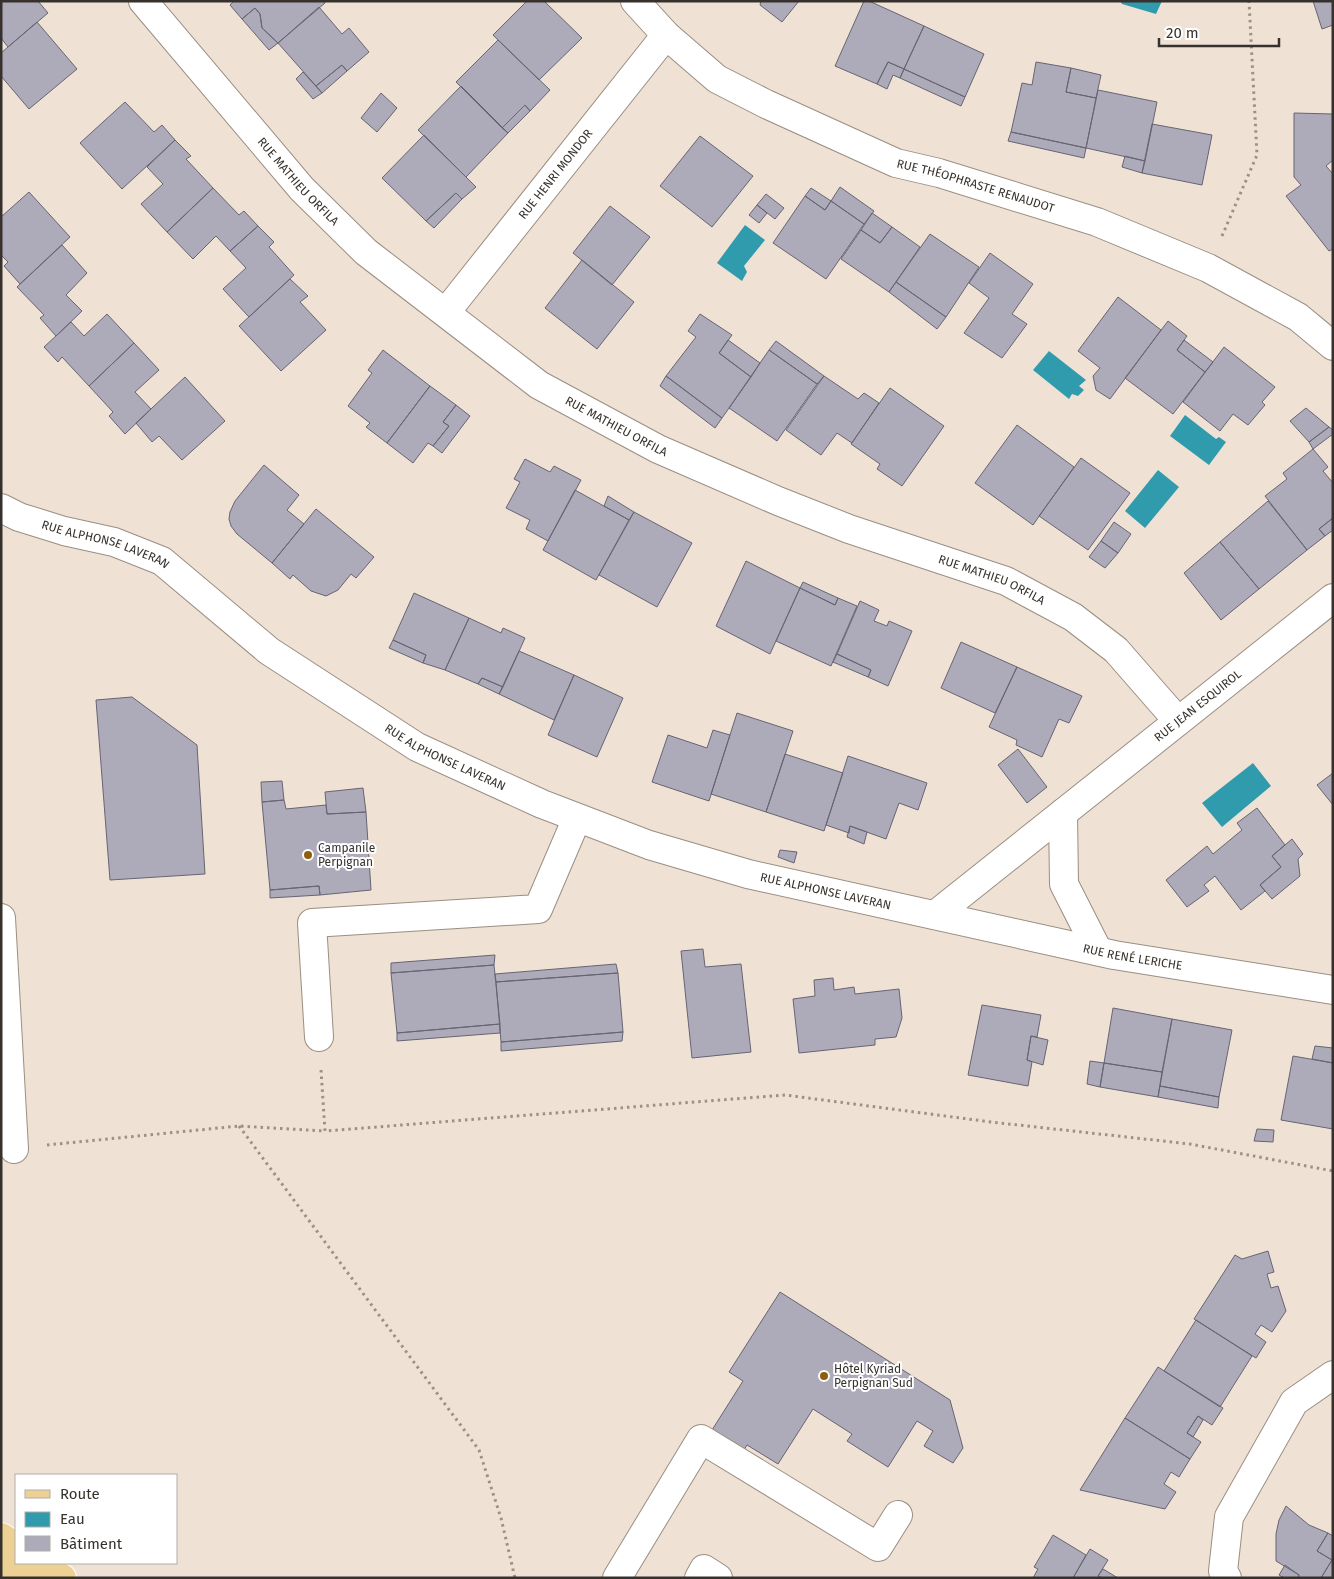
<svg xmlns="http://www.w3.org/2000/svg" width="1334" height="1579" font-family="'Fira Sans',sans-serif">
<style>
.water{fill:#319bae}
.building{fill:#adaaba;stroke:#676473}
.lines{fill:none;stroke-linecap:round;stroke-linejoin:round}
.minor-casing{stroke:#9a8e82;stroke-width:30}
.major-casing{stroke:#fff;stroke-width:30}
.path{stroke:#9a9187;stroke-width:3;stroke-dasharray:2.5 4;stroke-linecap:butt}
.minor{stroke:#fff;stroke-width:28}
.major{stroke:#edd094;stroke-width:28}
.poi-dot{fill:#905d0c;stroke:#fff;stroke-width:2}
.labels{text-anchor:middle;stroke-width:4;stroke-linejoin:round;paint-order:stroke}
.street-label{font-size:12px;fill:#36312c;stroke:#fff}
.poi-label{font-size:12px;fill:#36312c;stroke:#fff;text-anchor:start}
</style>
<rect width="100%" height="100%" fill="#efe2d4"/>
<path class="water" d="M1120,1H1162L1156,14L1122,4Z
M745,225L765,240L744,266L747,272L742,281L717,263Z
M1049,351L1086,380L1079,386L1084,390L1078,396L1072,394L1069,399L1033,370Z
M1185,415L1216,439L1219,437L1226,442L1209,465L1170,436Z
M1158,470L1179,487L1145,528L1125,511Z
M1253,763L1271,786L1222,827L1202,803Z"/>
<path class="building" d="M1,1H38L48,13L8,47L1,38Z
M234,1H324L325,3L278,43L262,28L260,14L255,8L242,19L230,5Z
M527,1H544L582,38L539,80L493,35Z
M761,1H799L782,22L760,5Z
M864,1H869L924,26L904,69L888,62L877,84L835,66Z
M1313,1H1333V25L1322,29Z
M319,7L342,34L349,28L369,52L347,71L342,65L316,86L278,43Z
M255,8L260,14L262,28L278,43L269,50L242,19Z
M37,22L77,69L29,109L1,76V53Z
M924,26L984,54L965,97L904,69Z
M498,40L550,90L530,111L525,105L502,128L456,82Z
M888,62L904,69L900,78L893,75L887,89L877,84Z
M1036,62L1071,68L1066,92L1096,98L1086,148L1011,132L1022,83L1032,85Z
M342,65L347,71L322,93L316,86Z
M1071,68L1101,75L1096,98L1066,92Z
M904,69L965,97L961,106L900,78Z
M303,72L322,93L313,99L296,79Z
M461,86L508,133L466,177L418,130Z
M1098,90L1157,102L1145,161L1086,148Z
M381,93L397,108L377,132L361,118Z
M125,102L154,132L162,125L175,140L122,189L80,143Z
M525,105L530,111L508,133L502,128Z
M1294,113L1333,114V160L1326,166L1333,174V249L1329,251L1286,196L1301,185L1294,177Z
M1152,124L1212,135L1202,185L1142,173Z
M1011,132L1086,148L1084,158L1008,141Z
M424,135L476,187L462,199L456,193L426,221L382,178Z
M700,136L753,176L712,227L660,186Z
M175,140L191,156L186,159L213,188L167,232L141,204L163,184L147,167Z
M1125,156L1145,161L1142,173L1122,167Z
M840,187L874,211L864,224L831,201Z
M213,188L239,215L244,211L258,226L230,251L216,236L193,259L167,232Z
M811,188L831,201L825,210L805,196Z
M29,192L70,237L20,284L4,266L8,262L1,255V217Z
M456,193L462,199L434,228L426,221Z
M766,194L784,208L775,219L757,205Z
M805,196L825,210L831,201L864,224L826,279L773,243Z
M757,205L767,213L759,223L749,215Z
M610,206L650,237L612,285L573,253Z
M872,213L892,227L880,243L861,230Z
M258,226L274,242L269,247L294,275L249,317L223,289L246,268L230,251Z
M892,227L920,247L889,292L841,259L861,230L880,243Z
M930,234L979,267L946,317L896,282Z
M62,245L87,273L66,295L82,311L56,336L40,318L44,315L17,287Z
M990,253L1033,284L1012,314L1027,324L1002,358L964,333L989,298L969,283Z
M582,260L634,302L597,349L545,308Z
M290,279L308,296L300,302L326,330L281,371L239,326Z
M896,282L946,317L937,329L889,292Z
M1118,297L1161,330L1110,399L1096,390L1093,376L1100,368L1078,351Z
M107,314L134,343L89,386L62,357L58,362L44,347L71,322L84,336Z
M700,314L732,335L719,353L751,377L722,418L666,376L696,337L688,331Z
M1168,321L1187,336L1177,350L1205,372L1173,414L1125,378Z
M728,340L760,363L751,377L719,353Z
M1184,340L1213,362L1205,372L1177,350Z
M776,341L824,376L817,384L769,350Z
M134,343L159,370L135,392L151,409L125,434L109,416L113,412L89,386Z
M1224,347L1275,387L1262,402L1265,405L1248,425L1233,414L1220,431L1183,402Z
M383,350L430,386L387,443L366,427L370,423L348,406L372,373L368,370Z
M769,350L817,384L777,441L729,408Z
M666,376L722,418L715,428L660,386Z
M824,376L858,399L864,393L879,403L852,443L837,433L821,455L786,430Z
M185,377L225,421L182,460L159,436L152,442L136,423Z
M430,386L456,405L443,422L449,426L433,446L428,443L413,463L387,443Z
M890,388L944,426L902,486L877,469L880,464L851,444Z
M456,405L470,416L442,453L433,446L449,426L443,422Z
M1306,408L1329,427L1309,442L1290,421Z
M1017,425L1074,467L1033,525L975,483Z
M1329,427L1333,430V434L1313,449L1309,442Z
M1313,449L1328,467L1323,471L1333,483V518L1319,529L1325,536L1307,550L1265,496L1287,479L1283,473Z
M1081,458L1130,493L1088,550L1039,516Z
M525,459L550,472L554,466L581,480L548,541L526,529L530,520L506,508L520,482L514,479Z
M264,465L299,495L287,510L304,524L272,563L237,534L231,526L229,519L230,512L235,501Z
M575,490L629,520L596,580L543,550Z
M608,496L634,512L629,520L604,506Z
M1268,501L1307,550L1259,589L1220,542Z
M316,509L374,557L356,578L351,574L338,590L326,596L311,591L293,575L290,579L272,563Z
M634,512L692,543L657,607L599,575Z
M1333,518V530L1325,536L1319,529Z
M1114,522L1131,534L1118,553L1101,541Z
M1101,541L1118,553L1105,568L1089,557Z
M1220,542L1259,589L1221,620L1184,573Z
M746,561L800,588L770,654L716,626Z
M803,582L838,598L835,605L800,588Z
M800,588L835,605L838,598L857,606L831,666L776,641Z
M414,593L469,618L445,670L423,663L426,655L393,640Z
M860,601L879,610L874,621L887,626L889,621L912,631L888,686L868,677L871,670L837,654Z
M469,618L501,633L503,628L525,638L503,687L482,678L478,684L445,670Z
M393,640L426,655L423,663L389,648Z
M961,642L1017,667L995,713L941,688Z
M519,651L574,675L554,720L499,694Z
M837,654L871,670L868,677L833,662Z
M1017,667L1082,696L1069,723L1059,719L1042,757L1016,745L1017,740L989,727Z
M574,675L623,698L597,757L548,735Z
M482,678L503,687L499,694L478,684Z
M132,697L197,745L205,874L110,880L96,700Z
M737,713L793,731L766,812L711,794Z
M713,730L730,735L709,801L652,782L668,735L707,748Z
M1018,749L1047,787L1027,803L998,765Z
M785,754L843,773L824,831L766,812Z
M848,756L927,783L918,810L899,803L886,839L850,826L849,833L826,825Z
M1333,773V805L1317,785Z
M282,781L284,800L262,802L261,782Z
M363,788L366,812L327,814L325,792Z
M284,800L286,809L326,805L327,814L366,812L371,890L320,895L319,886L270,890L262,802Z
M1257,808L1285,845L1272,856L1281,867L1260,885L1265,891L1241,910L1215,876L1204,885L1209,891L1187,907L1166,880L1207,846L1213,854L1242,830L1237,823Z
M850,826L867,832L864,844L847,837Z
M1292,839L1303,854L1298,859L1300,876L1272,899L1260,885L1281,867L1272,856Z
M780,850L797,852L794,863L778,857Z
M319,886L320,895L270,898V890Z
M703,949L705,967L741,964L751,1052L692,1058L681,951Z
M495,955L494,965L391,973V963Z
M616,964L618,973L496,982L495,974Z
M494,965L500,1024L397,1033L391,973Z
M618,973L623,1032L501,1042L496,982Z
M833,978L834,990L854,987L855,994L899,989L902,1018L896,1037L875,1039V1045L799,1053L793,999L815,996L814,980Z
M982,1005L1041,1015L1037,1037L1031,1036L1027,1060L1032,1062L1028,1086L968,1075Z
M1113,1008L1172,1019L1162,1072L1104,1063Z
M1172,1019L1232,1030L1219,1097L1160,1086Z
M500,1024V1033L397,1041V1033Z
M623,1032L622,1041L501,1051V1042Z
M1031,1036L1048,1040L1043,1065L1027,1060Z
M1315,1046L1333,1048V1063L1312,1059Z
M1293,1056L1333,1063V1129L1281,1120Z
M1090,1061L1104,1063L1100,1087L1087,1084Z
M1104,1063L1162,1072L1158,1097L1100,1087Z
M1160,1086L1219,1097L1218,1108L1158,1097Z
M1257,1129L1274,1130L1273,1142L1254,1141Z
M1268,1251L1274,1272L1267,1274L1271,1288L1278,1286L1286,1311L1272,1332L1261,1325L1255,1334L1266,1342L1256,1358L1194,1319L1235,1255L1242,1259Z
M780,1292L950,1400L963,1448L953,1463L924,1446L933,1431L917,1421L888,1467L847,1441L852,1434L813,1409L778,1464L747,1445L744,1450L712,1430L743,1381L729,1372Z
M1196,1320L1252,1356L1220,1407L1164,1371Z
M1158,1367L1223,1408L1212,1425L1198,1416L1187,1433L1201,1442L1190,1459L1125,1418Z
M1198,1416L1203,1420L1193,1437L1187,1433Z
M1125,1418L1190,1459L1179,1477L1171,1472L1164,1484L1176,1492L1165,1509L1080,1490Z
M1286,1506L1309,1525L1328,1533L1317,1551L1332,1560L1321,1578H1298L1299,1575L1276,1561V1534L1279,1520Z
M1328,1533L1333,1536V1578H1321L1332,1560L1317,1551Z
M1053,1535L1086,1555L1073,1578H1033L1038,1569L1034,1567Z
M1090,1549L1108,1560L1098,1576L1102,1578H1073Z
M1285,1565L1299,1575L1298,1578H1284L1279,1575Z
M1103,1569L1118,1578H1102L1098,1576Z"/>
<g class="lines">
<defs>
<g id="minor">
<path id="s1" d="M143,1L302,189L366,252L539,385L658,449L778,501L849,529L1006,581L1073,617L1116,650L1178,721"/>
<path id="s2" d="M635,1L666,35L717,79L766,104L896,163L939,173L1097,222L1208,268L1298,317L1333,346"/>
<path id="s3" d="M446,312L666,35"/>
<path id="s4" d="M1,508L19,517L64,531L114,542L162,561L269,651L417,747L542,804L649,845L748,874L1114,955L1333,990"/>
<path d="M1063,813L1064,884L1098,951"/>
<path id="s5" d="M935,915L1333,598"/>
<path d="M1,918L14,1149"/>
<path d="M319,1037L312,923L538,909L577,818"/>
<path d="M617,1578L701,1439L878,1547L898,1515"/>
<path d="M699,1578L704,1569L718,1578"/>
<path d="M1227,1578L1223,1571L1229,1517L1294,1402L1333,1375"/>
</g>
<path id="major" d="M1,1537L16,1547
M1,1559L31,1578
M40,1563L62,1578"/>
</defs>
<use href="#minor" class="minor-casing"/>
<use href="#major" class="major-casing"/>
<path class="path" d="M1222,236L1257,155L1249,1
M321,1070L325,1131L785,1095L991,1122L1190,1144L1333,1171
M239,1126L479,1450L501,1518L515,1578
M47,1145L239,1126L325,1131"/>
<use href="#minor" class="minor"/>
<use href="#major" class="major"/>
</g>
<g class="poi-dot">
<circle cx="308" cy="855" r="5"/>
<circle cx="824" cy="1376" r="5"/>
</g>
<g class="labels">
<g class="street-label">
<text dy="4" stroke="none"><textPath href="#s3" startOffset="176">RUE HENRI MONDOR</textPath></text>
<text dy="4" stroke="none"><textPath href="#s1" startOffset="238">RUE MATHIEU ORFILA</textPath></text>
<text dy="4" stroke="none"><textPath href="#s2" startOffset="394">RUE THÉOPHRASTE RENAUDOT</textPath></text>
<text dy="4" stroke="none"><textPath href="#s1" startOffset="642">RUE MATHIEU ORFILA</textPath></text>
<text dy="4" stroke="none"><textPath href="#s4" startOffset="111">RUE ALPHONSE LAVERAN</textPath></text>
<text dy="4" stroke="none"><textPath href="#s1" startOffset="1048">RUE MATHIEU ORFILA</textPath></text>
<text dy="4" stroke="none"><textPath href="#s5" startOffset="336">RUE JEAN ESQUIROL</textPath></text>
<text dy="4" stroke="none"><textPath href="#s4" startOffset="516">RUE ALPHONSE LAVERAN</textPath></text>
<text dy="4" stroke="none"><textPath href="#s4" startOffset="921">RUE ALPHONSE LAVERAN</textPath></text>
<text dy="4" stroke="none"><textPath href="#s4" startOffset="1235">RUE RENÉ LERICHE</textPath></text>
</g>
<g class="poi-label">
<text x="318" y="852">Campanile<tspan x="318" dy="14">Perpignan</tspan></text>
<text x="834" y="1373">Hôtel Kyriad<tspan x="834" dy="14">Perpignan Sud</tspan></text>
</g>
</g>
<rect width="1334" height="1579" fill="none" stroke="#36312c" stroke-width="5"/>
<rect x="15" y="1474" width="162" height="90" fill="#ffffff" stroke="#afadab"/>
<rect x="25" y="1490" width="25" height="8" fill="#edd094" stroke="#afadab"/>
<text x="60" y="1499" font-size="15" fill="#36312c">Route</text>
<rect x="25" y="1512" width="25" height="15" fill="#319bae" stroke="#afadab"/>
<text x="60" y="1524" font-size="15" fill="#36312c">Eau</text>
<rect x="25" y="1536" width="25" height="15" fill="#adaaba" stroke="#afadab"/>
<text x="60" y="1549" font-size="15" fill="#36312c">Bâtiment</text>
<path d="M1159 38v8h120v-8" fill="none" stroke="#36312c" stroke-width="2.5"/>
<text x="1166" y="38" font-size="15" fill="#36312c" stroke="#ffffff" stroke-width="4" paint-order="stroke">20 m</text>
</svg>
